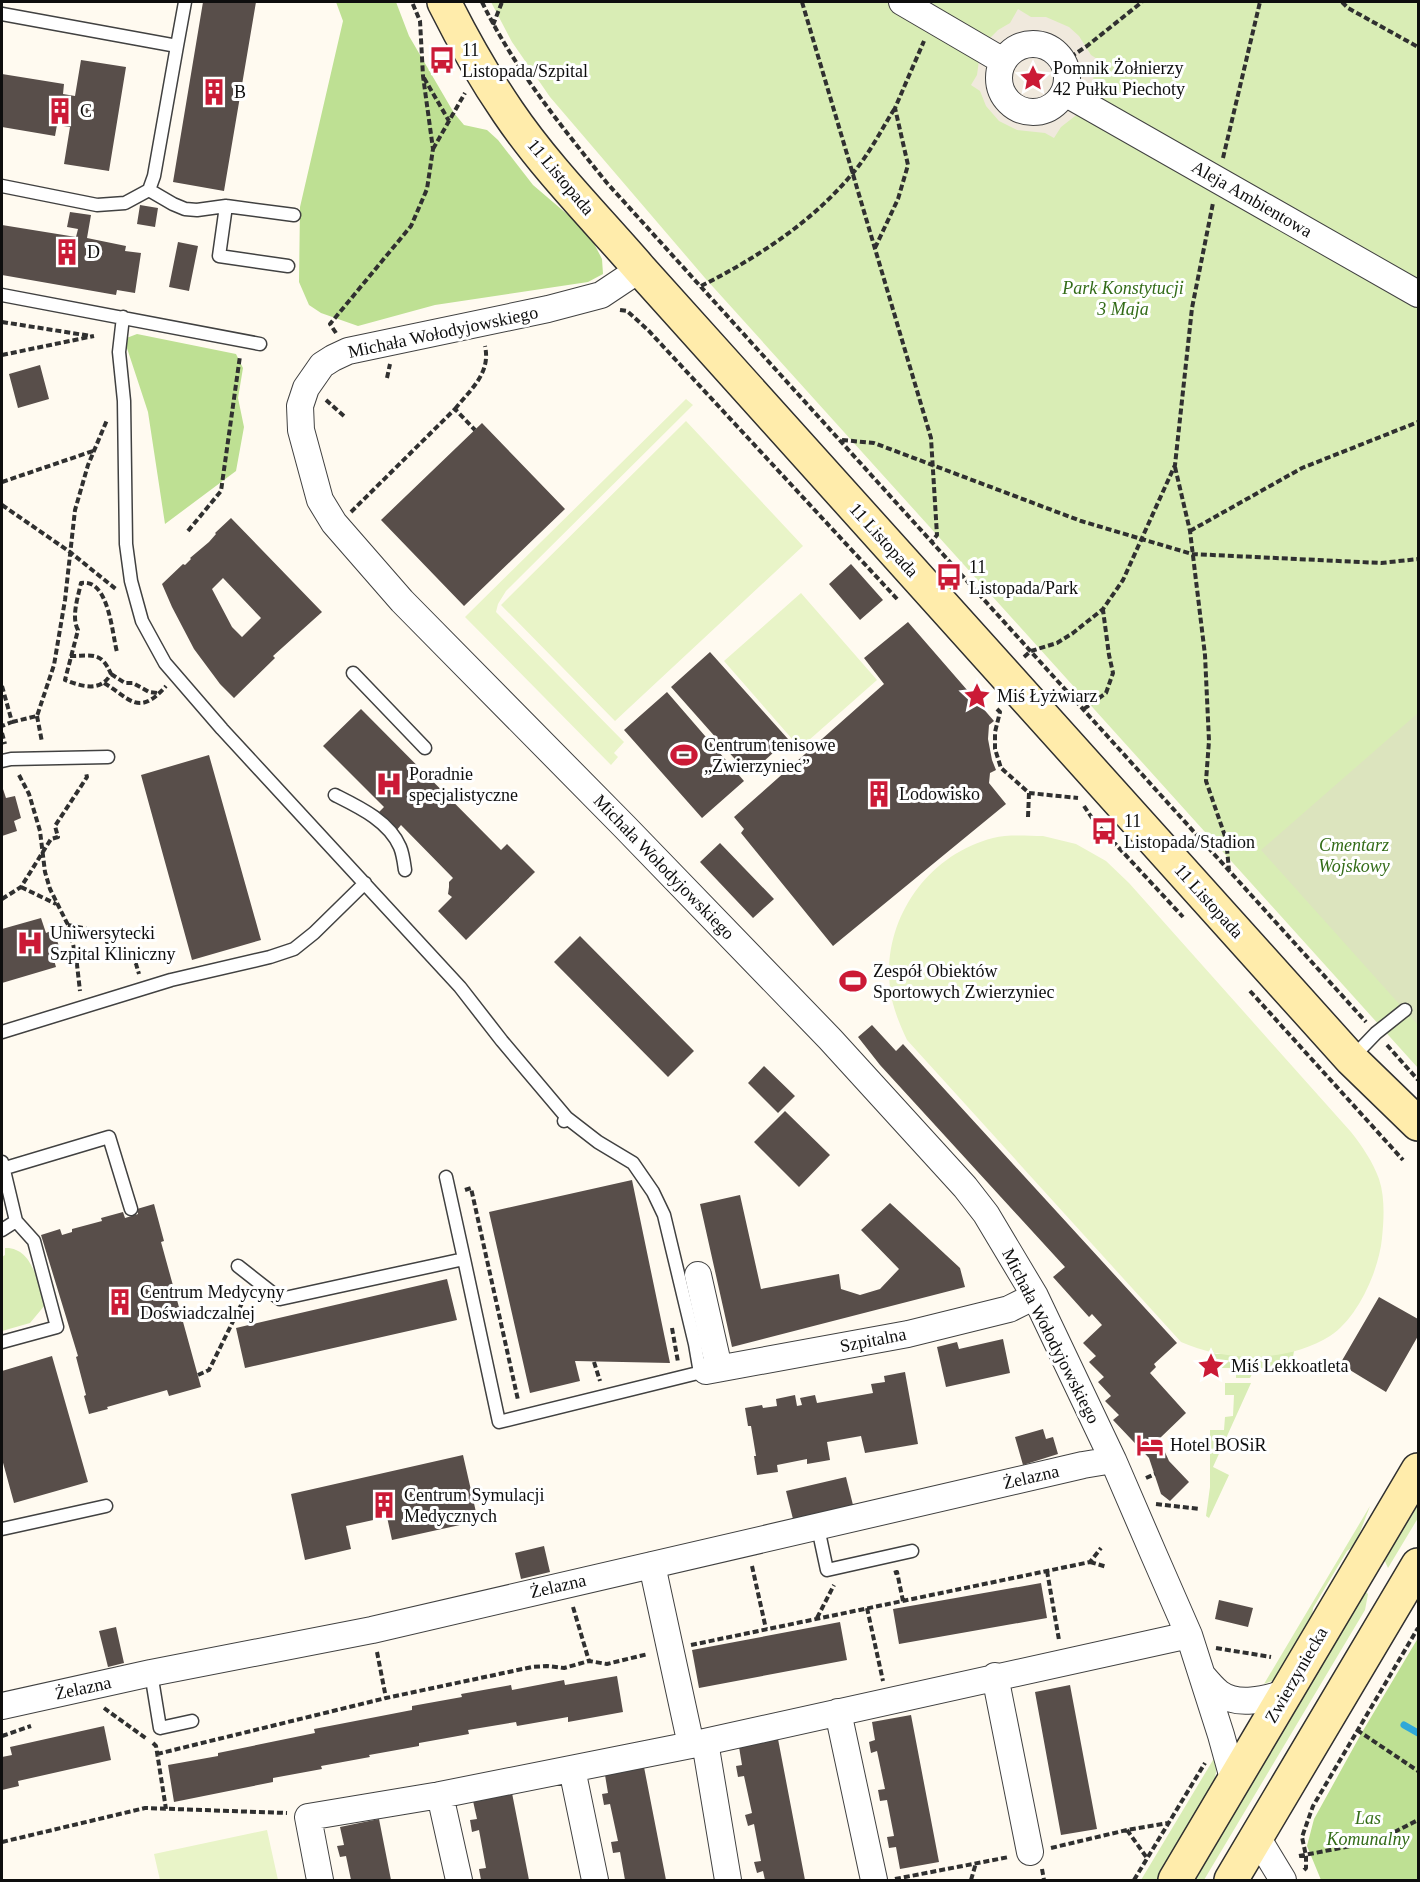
<svg xmlns="http://www.w3.org/2000/svg" width="1420" height="1882" font-family="Georgia,serif">
<style>
.green{fill:#d9edb5}
.forest{fill:#bee093}
.cemetery{fill:#dce4be}
.pitch{fill:#e9f4c8}
.plaza{fill:#f0e9dd}
.lines{fill:none;stroke-linecap:round;stroke-linejoin:round}
.stream{stroke:#30a8d9;stroke-width:7}
.building{fill:#584e4a;fill-rule:evenodd}
.lane-casing{stroke:#414141;stroke-width:15}
.street-casing{stroke:#414141;stroke-width:28}
.secondary-casing{stroke:#303030;stroke-width:36}
.path{stroke:#303030;stroke-width:4;stroke-dasharray:6 3;stroke-linecap:butt}
.lane{stroke:#fff;stroke-width:12}
.street{stroke:#fff;stroke-width:26}
.secondary{stroke:#ffecab;stroke-width:33}
.labels{text-anchor:middle;stroke-width:6;stroke-linejoin:round;paint-order:stroke}
.poi-label{font-size:18px;fill:#0e0e0e;stroke:#fff;text-anchor:start}
.street-label{font-size:18px;fill:#0e0e0e;stroke:#fff}
.park-label{font-size:18px;font-style:italic;fill:#336c18;stroke:#fff}
</style>
<rect width="100%" height="100%" fill="#fffaf0"/>
<path class="green" d="M491,2H1418V1068L705,278L550,97L512,42Z
M5,1248C33,1247 38,1284 45,1305L30,1323L2,1331V1257L5,1255Z
M1294,1351L1292,1363L1275,1373L1256,1366L1250,1378H1236V1368H1212L1209,1365V1352L1217,1354H1277Z
M1225,1383H1251L1213,1467L1229,1475L1209,1518L1206,1516L1210,1487V1430H1224L1225,1417L1233,1416L1234,1395H1225Z
M1418,1497V1518L1388,1568L1383,1557Z
M1370,1506L1355,1545L1347,1551L1313,1608L1312,1618L1275,1680L1264,1684Z
M1365,1591L1368,1594L1365,1610L1204,1880H1191Z
M1216,1755V1772L1214,1784L1167,1864L1163,1862L1167,1865L1157,1880H1141Z"/>
<path class="forest" d="M336,2H396L409,36L454,113L464,125L487,130L498,140L533,185L588,232L602,259L603,274L588,282L435,305L358,326L321,313L309,305L299,282L300,207L343,21Z
M137,334L236,354L243,368L238,398L244,427L236,471L165,524L148,412L124,339Z
M1418,1638V1880H1321L1307,1846L1314,1819L1361,1734Z"/>
<path class="cemetery" d="M1418,713V1025L1261,850Z"/>
<path class="pitch" d="M686,399L693,405L506,591L498,604L496,612L624,742L614,753L618,757L611,765L465,617Z
M686,421L803,546L615,721L501,605Z
M801,593L877,680L800,748L724,661Z
M1043,836L1076,844L1106,861L1129,883L1351,1132C1362,1146 1373,1162 1379,1179C1385,1197 1384,1219 1382,1238C1379,1270 1358,1318 1330,1336C1286,1363 1226,1362 1181,1342L907,1040C899,1023 892,1006 890,988C882,920 927,855 993,838C1008,834 1027,836 1043,836Z
M267,1830L278,1880H160L154,1854Z"/>
<path class="plaza" d="M1018,9L1031,17H1046L1069,27L1079,36L1091,55L1102,62L1094,75L1090,95L1079,113L1061,127L1054,138L1045,133L1017,130L999,121L986,106L980,91L971,85L977,75L979,60L988,40L998,30L1010,23Z"/>
<g class="lines">
<path class="stream" d="M1404,1725L1418,1733"/>
</g>
<path class="building" d="M203,2H256L224,191L173,182Z
M81,60L126,67L109,171L64,164L70,127L57,125L55,136L2,127V74L64,84L63,94L75,96Z
M140,205L158,208L155,227L137,224Z
M70,212L91,215L87,238L126,246L125,251L141,253L135,293L117,290L116,295L2,275V225L76,237L78,229L67,227Z
M178,242L198,246L189,291L169,287Z
M40,365L49,399L18,408L9,374Z
M482,423L565,509L464,606L381,520Z
M231,518L322,612L273,656L275,658L234,698L220,684L194,649L172,607L162,584L183,564L185,565L191,559L190,558L209,542L216,534L215,533ZM223,578L261,618L242,637L232,627L212,589Z
M851,564L883,600L860,620L829,584Z
M908,622L994,721L989,725L988,739L992,760L996,770L990,773L989,783L1006,804L833,946L741,833L744,829L734,817L884,684L864,658Z
M710,652L788,739L749,775L671,687Z
M667,692L744,781L702,818L624,730Z
M361,709L501,850L507,844L535,872L466,940L438,911L452,897L448,894L449,887V882L453,878L401,825L396,831L378,813L384,807L323,746Z
M209,755L261,940L192,960L141,775Z
M2,786L6,798L15,796L21,818L14,821L17,831L2,836Z
M720,843L774,899L753,918L700,862Z
M41,918L46,933L53,930L62,954L53,957L56,967L2,983V929Z
M580,936L694,1051L668,1077L554,962Z
M872,1025L896,1051L903,1044L1177,1343L1154,1364L1156,1367L1150,1373L1186,1413L1159,1439L1169,1461L1189,1482L1170,1501L1161,1494L1149,1458L1113,1420L1119,1415L1105,1401L1111,1396L1098,1382L1104,1377L1089,1362L1096,1356L1083,1343L1102,1325L1092,1314L1089,1317L1053,1277L1065,1267L880,1065L858,1037Z
M764,1066L795,1096L778,1113L748,1083Z
M785,1111L830,1155L799,1187L754,1142Z
M632,1180L670,1363L575,1361L580,1381L530,1393L489,1212Z
M740,1195L761,1289L839,1274L841,1289L860,1295L880,1289L899,1269L861,1230L890,1203L960,1268L965,1287L732,1347L700,1204Z
M154,1204L164,1241L161,1242L201,1387L169,1396L167,1390L107,1407L108,1409L89,1414L84,1396L86,1395L76,1357L78,1356L41,1235L60,1229L62,1235L72,1232V1229L102,1221L101,1218L123,1212L125,1218L138,1214L137,1209Z
M447,1279L457,1320L245,1368L236,1328Z
M1379,1297L1418,1319V1336L1386,1392L1340,1364Z
M1003,1339L1010,1373L946,1387L937,1347L957,1342L959,1349Z
M52,1356L88,1482L14,1503L2,1459V1371Z
M905,1372L918,1444L865,1453L861,1436L827,1442L830,1460L807,1464V1459L777,1465L778,1472L757,1475L754,1456H756L751,1426H748L745,1408L762,1405L763,1408L777,1406L776,1399L795,1395L797,1406L802,1405L800,1398L815,1395L817,1403L873,1393L871,1384L885,1382L884,1376Z
M1043,1429L1046,1439L1053,1437L1058,1454L1023,1465L1015,1437Z
M463,1455L478,1521L392,1540L387,1517L346,1526L351,1549L305,1560L291,1494Z
M846,1477L853,1505L793,1519L786,1491Z
M544,1546L550,1572L521,1579L515,1553Z
M1041,1583L1047,1618L899,1644L893,1609Z
M1219,1600L1253,1608L1248,1627L1215,1619Z
M840,1622L847,1660L699,1688L692,1650Z
M116,1627L124,1663L108,1667L99,1631Z
M617,1676L623,1712L568,1722V1717L517,1726L516,1722L468,1730L469,1734L419,1743V1746L369,1755L370,1757L321,1766L322,1769L273,1778V1782L174,1802L168,1765L218,1756V1753L315,1733L314,1729L412,1710V1706L462,1697L461,1694L511,1685L512,1690L564,1680L565,1685Z
M1070,1685L1097,1829L1061,1835L1035,1692Z
M911,1715L939,1862L900,1869L896,1847L889,1848L887,1837L894,1836L887,1800L880,1801L878,1790L885,1789L877,1751L871,1753L869,1742L875,1740L872,1722Z
M104,1726L111,1760L18,1781L19,1786L2,1790V1757L12,1755L10,1747Z
M778,1739L805,1880H765L763,1871L757,1873L754,1862L761,1861L754,1824L748,1826L745,1815L752,1813L744,1776L738,1777L736,1766L742,1765L739,1747Z
M644,1767L666,1880H625L620,1852L613,1853L611,1842L618,1841L610,1804L604,1805L602,1794L608,1793L605,1775Z
M512,1793L529,1880H488V1879L481,1880L479,1869L486,1868L479,1830L472,1832L470,1820L477,1819L473,1801Z
M379,1819L391,1880H351L346,1856L340,1857L337,1846L344,1845L340,1827Z"/>
<g class="lines">
<defs>
<path id="lane" d="M2,14L177,46L154,176L149,190L125,203L97,205L2,186
M177,46L185,2
M149,190L173,204L185,209L197,210L226,206L294,215
M226,206L219,256L288,266
M2,295L260,344
M123,317L119,352L124,401L126,544L131,581L142,621L165,663L222,729L460,987L502,1041L567,1118L564,1121
M353,673L425,748
M2,761L11,759L108,757
M335,795C359,807 389,821 400,847C403,854 404,863 405,870
M2,1032L171,980L270,957L294,949L314,933L365,883
M1352,1058L1376,1033L1405,1010
M567,1118L598,1142L633,1163L653,1192L664,1215L695,1344L700,1373
M2,1162L16,1221L34,1241L57,1327L2,1342
M2,1169L109,1137L131,1209
M446,1177L464,1259
M2,1230L16,1221
M238,1266L280,1299L464,1259L499,1422L706,1371
M818,1528L827,1570L912,1551
M2,1529L106,1506
M151,1673L160,1728L192,1721"/>
<path id="street" d="M902,2L1003,61
M999 78a34 34 0 1 1 68 0a34 34 0 1 1-68 0Z
M1065,93L1418,294
M640,269L601,295L548,309L348,351L333,358L322,365L306,388L300,406L301,430L320,500L334,523L402,601L624,826L830,1039L965,1187L986,1214L1035,1296L1113,1460L1154,1555L1189,1635L1221,1735L1234,1782
M698,1275L719,1368
M706,1371L908,1334L1009,1309L1035,1296
M652,1565L691,1745
M1202,1675C1207,1681 1213,1688 1219,1693C1238,1707 1265,1699 1285,1693
M995,1676L1030,1852
M2,1706L151,1673L372,1630L1083,1465L1113,1460
M838,1712L874,1880
M705,1742L728,1880
M572,1769L595,1880
M440,1795L459,1880
M1257,1837L1283,1880
M320,1880L308,1817L440,1795L691,1745L1189,1635"/>
<path id="secondary" d="M444,2C463,40 484,77 508,112C546,168 596,218 640,269L1351,1059L1418,1124
M1175,1880L1418,1470
M1231,1880L1418,1565"/>
</defs>
<use href="#lane" class="lane-casing"/>
<use href="#street" class="street-casing"/>
<use href="#secondary" class="secondary-casing"/>
<path class="path" d="M482,2C514,68 561,126 607,183L1366,1022
M802,2L931,438L937,535L932,541
M1342,2L1348,8L1418,47
M493,25L502,2
M1063,62L1087,46L1142,2
M424,78L449,121
M433,149L465,93
M1223,158L1260,2
M875,248L898,199L908,165L895,108L924,41
M701,286C757,258 812,222 852,174C869,155 881,130 895,108
M620,310L627,311L648,330L898,600
M2,322L91,336
M336,333L330,324L411,226L427,189L433,149L423,76L420,21L412,2
M2,355L94,336
M387,378L390,364
M326,400L344,416
M455,409C471,389 491,373 485,346
M842,440L874,443L1081,521L1192,554L1381,563L1418,559
M1175,467L1190,531L1205,655L1209,741L1206,781L1226,839L1229,870
M2,482L93,451
M2,505L70,552L117,590
M351,512L455,409L475,430
M188,531L221,491L240,356
M1190,531L1302,468L1418,422
M70,656C93,656 101,651 111,674C100,693 81,686 65,680L78,630C71,617 78,597 81,583C109,578 112,634 117,652
M1024,657L1031,651L1057,643L1073,633L1103,609L1123,580L1175,465L1192,308L1213,203
M111,674L125,683H133L149,692L158,693
M104,683C130,698 138,718 166,686
M2,686L12,722L2,726
M997,709L1000,712L995,732V749L1001,768L1029,793L1078,798
M1084,709L1106,693L1113,673L1109,655L1103,610
M37,716L42,742
M12,722L37,716L54,665L65,600L75,510L88,465L107,420
M2,733L5,744
M19,775L29,794L40,831L45,872L50,889L68,925L76,956L80,991
M1084,806L1094,821L1183,917
M1028,817L1029,793
M21,887L56,904
M2,899L21,887L51,839L58,837L55,826L87,777L86,773
M68,925L102,932L107,942L136,964L139,974
M1250,991L1403,1160
M1387,1045L1418,1080
M465,1190L471,1188L518,1400
M672,1328L678,1362
M594,1362L600,1381
M198,1375L209,1370L247,1293
M1146,1478L1155,1474
M1156,1504L1200,1509
M1090,1562L1107,1567
M752,1566L766,1629
M1047,1571L1059,1640
M894,1573L897,1572L903,1601
M573,1607L589,1661
M867,1608L883,1681
M817,1618L834,1585
M691,1645L1090,1562L1101,1548
M1216,1648L1271,1657
M377,1652L386,1698
M104,1708L147,1739
M1357,1730L1418,1771
M2,1736L31,1726
M153,1743L156,1746L166,1809
M157,1754L386,1698L532,1667L547,1666L564,1668L589,1661L607,1664L648,1654
M1127,1830L1147,1858
M2,1842L145,1808L287,1813
M1051,1848L1127,1830L1168,1823
M1299,1856L1377,1841L1418,1820
M1042,1869L1044,1880
M1304,1870L1306,1868V1856L1302,1837L1313,1806L1418,1628
M895,1879L1009,1857
M971,1880L976,1863
M1134,1880L1205,1763"/>
<use href="#lane" class="lane"/>
<use href="#street" class="street"/>
<use href="#secondary" class="secondary"/>
</g>
<defs>
<symbol id="bus-bare" viewBox="-9 -9 18 18"><path d="M-5-6H5V4H4V6H2V4H-2V6H-4V4H-5ZM-3.5-4V0h7V-4ZM-3.5 1.2v1.5H-2V1.2ZM2 1.2v1.5H3.5V1.2Z" fill="#cb1a36" stroke="#fff" stroke-width="2.5" paint-order="stroke"/></symbol>
<symbol id="sight-bare" viewBox="-9 -9 18 18"><path d="M0-6L1.8-2.2L6-1.7L2.9 1.2L3.7 5.4L0 3.3L-3.7 5.4L-2.9 1.2L-6-1.7L-1.8-2.2Z" fill="#cb1a36" stroke="#fff" stroke-width="2.5" paint-order="stroke"/></symbol>
<symbol id="building-bare" viewBox="-9 -9 18 18"><path d="M-4-6H4V6H1V3H-1V6H-4ZM-2.5-4.3h1.7v1.8h-1.7ZM.8-4.3h1.7v1.8H.8ZM-2.5-1h1.7V.8h-1.7ZM.8-1h1.7V.8H.8Z" fill="#cb1a36" stroke="#fff" stroke-width="2.5" paint-order="stroke"/></symbol>
<symbol id="stadium-bare" viewBox="-9 -9 18 18"><path d="M0-5a6.5 5 0 1 0 0 10a6.5 5 0 1 0 0-10ZM-3.5-1.8h7v3.6h-7Z" fill="#cb1a36" stroke="#fff" stroke-width="2.5" paint-order="stroke"/></symbol>
<symbol id="hospital-bare" viewBox="-9 -9 18 18"><path d="M-5-5h3v3.5h4V-5h3V5h-3V1.5h-4V5h-3Z" fill="#cb1a36" stroke="#fff" stroke-width="2.5" paint-order="stroke"/></symbol>
<symbol id="hotel-bare" viewBox="-9 -9 18 18"><path d="M-6-4.5h1.5V1H6V5H4.5V3h-9V5H-6ZM-4 0a1.8 1.8 0 1 1 3.6 0ZM.5 0V-2.5h3Q6-2.5 6 0Z" fill="#cb1a36" stroke="#fff" stroke-width="2.5" paint-order="stroke"/></symbol>
</defs>
<g fill-rule="evenodd">
<use href="#bus-bare" x="423" y="41" width="38" height="38"/>
<use href="#sight-bare" x="1014" y="59" width="38" height="38"/>
<use href="#building-bare" x="195" y="73" width="38" height="38"/>
<use href="#building-bare" x="41" y="92" width="38" height="38"/>
<use href="#building-bare" x="48" y="233" width="38" height="38"/>
<use href="#bus-bare" x="930" y="558" width="38" height="38"/>
<use href="#sight-bare" x="958" y="677" width="38" height="38"/>
<use href="#stadium-bare" x="665" y="736" width="38" height="38"/>
<use href="#hospital-bare" x="370" y="765" width="38" height="38"/>
<use href="#building-bare" x="860" y="775" width="38" height="38"/>
<use href="#bus-bare" x="1085" y="812" width="38" height="38"/>
<use href="#hospital-bare" x="11" y="924" width="38" height="38"/>
<use href="#stadium-bare" x="834" y="962" width="38" height="38"/>
<use href="#building-bare" x="101" y="1283" width="38" height="38"/>
<use href="#sight-bare" x="1192" y="1347" width="38" height="38"/>
<use href="#hotel-bare" x="1131" y="1426" width="38" height="38"/>
<use href="#building-bare" x="365" y="1486" width="38" height="38"/>
</g>
<g class="labels">
<g class="poi-label">
<text x="462" y="56">11<tspan x="462" dy="21">Listopada/Szpital</tspan></text>
<text x="1053" y="74">Pomnik Żołnierzy<tspan x="1053" dy="21">42 Pułku Piechoty</tspan></text>
<text x="234" y="98">B</text>
<text x="80" y="117">C</text>
<text x="87" y="258">D</text>
<text x="969" y="573">11<tspan x="969" dy="21">Listopada/Park</tspan></text>
<text x="997" y="702">Miś Łyżwiarz</text>
<text x="704" y="751">Centrum tenisowe<tspan x="704" dy="21">„Zwierzyniec”</tspan></text>
<text x="409" y="780">Poradnie<tspan x="409" dy="21">specjalistyczne</tspan></text>
<text x="899" y="800">Lodowisko</text>
<text x="1124" y="827">11<tspan x="1124" dy="21">Listopada/Stadion</tspan></text>
<text x="50" y="939">Uniwersytecki<tspan x="50" dy="21">Szpital Kliniczny</tspan></text>
<text x="873" y="977">Zespół Obiektów<tspan x="873" dy="21">Sportowych Zwierzyniec</tspan></text>
<text x="140" y="1298">Centrum Medycyny<tspan x="140" dy="21">Doświadczalnej</tspan></text>
<text x="1231" y="1372">Miś Lekkoatleta</text>
<text x="1170" y="1451">Hotel BOSiR</text>
<text x="404" y="1501">Centrum Symulacji<tspan x="404" dy="21">Medycznych</tspan></text>
</g>
<g class="street-label">
<text transform="translate(561 177) rotate(50)" y="6">11 Listopada</text>
<text transform="translate(1252 199) rotate(30)" y="6">Aleja Ambientowa</text>
<text transform="translate(443 332) rotate(-12)" y="6">Michała Wołodyjowskiego</text>
<text transform="translate(884 540) rotate(48)" y="6">11 Listopada</text>
<text transform="translate(664 867) rotate(46)" y="6">Michała Wołodyjowskiego</text>
<text transform="translate(1209 901) rotate(48)" y="6">11 Listopada</text>
<text transform="translate(1051 1336) rotate(63)" y="6">Michała Wołodyjowskiego</text>
<text transform="translate(873 1340) rotate(-11)" y="6">Szpitalna</text>
<text transform="translate(1031 1477) rotate(-13)" y="6">Żelazna</text>
<text transform="translate(558 1586) rotate(-13)" y="6">Żelazna</text>
<text transform="translate(1296 1675) rotate(-60)" y="6">Zwierzyniecka</text>
<text transform="translate(83 1688) rotate(-12)" y="6">Żelazna</text>
</g>
<g class="park-label">
<text x="1123" y="294">Park Konstytucji<tspan x="1123" dy="21">3 Maja</tspan></text>
<text x="1354" y="851">Cmentarz<tspan x="1354" dy="21">Wojskowy</tspan></text>
<text x="1368" y="1824">Las<tspan x="1368" dy="21">Komunalny</tspan></text>
</g>
</g>
<rect width="1420" height="1882" fill="none" stroke="#0e0e0e" stroke-width="6"/>
</svg>
